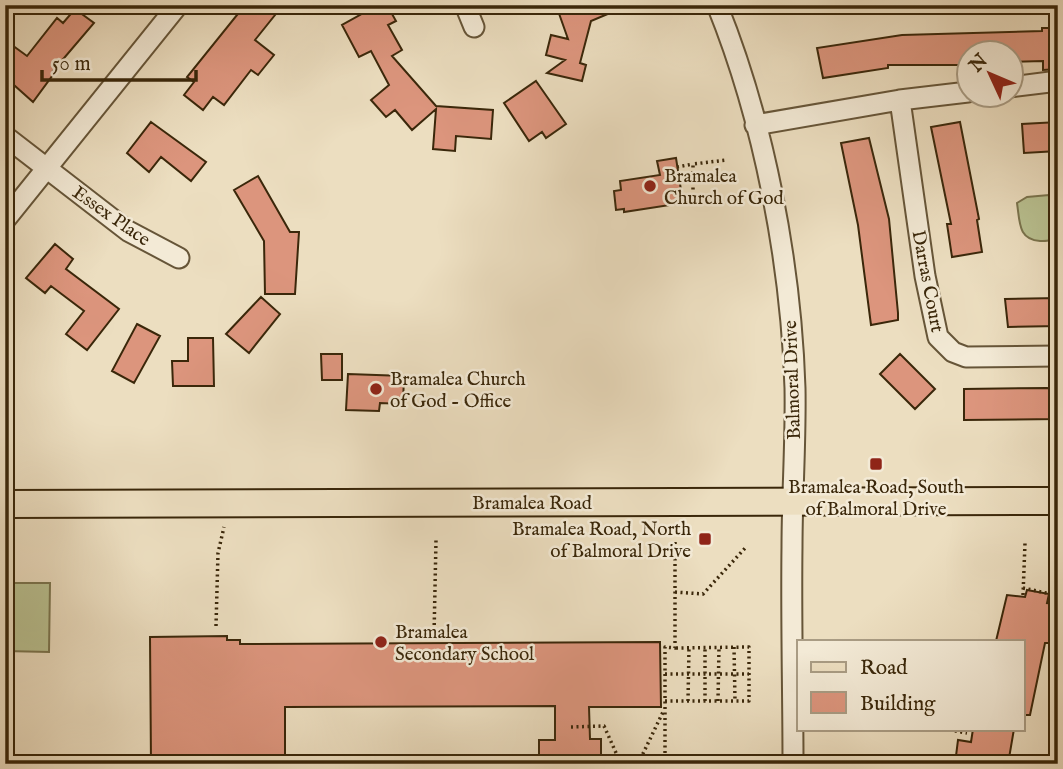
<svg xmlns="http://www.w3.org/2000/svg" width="1063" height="769" font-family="'IM FELL English',serif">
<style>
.green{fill:#b9c191;stroke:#7a744e;stroke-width:2}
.building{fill:#dc957d;stroke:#3a270a;stroke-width:2}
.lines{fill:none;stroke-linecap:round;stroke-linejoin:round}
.minor-casing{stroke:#665538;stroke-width:23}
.major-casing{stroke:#3a270a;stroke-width:30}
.path{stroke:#3a270a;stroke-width:3.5;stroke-dasharray:2 3.5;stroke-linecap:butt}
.minor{stroke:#f3ead6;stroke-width:19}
.major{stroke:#ecdec0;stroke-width:26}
.poi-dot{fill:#8f2418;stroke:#f3ead6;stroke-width:2.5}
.labels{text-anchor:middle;stroke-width:5;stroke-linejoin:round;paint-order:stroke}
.poi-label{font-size:19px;fill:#3a270a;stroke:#f3ead6;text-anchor:start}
.street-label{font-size:19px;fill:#3a270a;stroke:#f3ead6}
</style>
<rect width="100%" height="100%" fill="#ecdec0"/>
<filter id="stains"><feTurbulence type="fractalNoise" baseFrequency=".00286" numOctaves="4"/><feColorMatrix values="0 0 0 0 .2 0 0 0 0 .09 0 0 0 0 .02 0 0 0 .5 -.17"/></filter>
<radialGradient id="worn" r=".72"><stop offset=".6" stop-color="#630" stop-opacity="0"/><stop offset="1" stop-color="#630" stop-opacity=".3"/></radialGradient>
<path class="green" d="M1049,195L1055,199L1056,237C1050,241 1047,241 1040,241C1018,239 1020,223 1017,203L1027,197Z
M5,583H50L49,652L5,651Z"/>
<path class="building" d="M245,5H283L255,40L274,55L258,75L251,70L224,105L213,97L203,110L184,95L194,82L187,77Z
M378,5H387L396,21L388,25L402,50L392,56L436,106L493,110L491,139L456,136L455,151L433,149L436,109L412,130L395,110L386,117L371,100L389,85L371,51L359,57L342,25Z
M556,5H629L591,21L580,63L586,65L582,81L547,73L565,60L546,55L551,35L568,39Z
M75,9L94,23L53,71L55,72L33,102L5,77V40L27,56L57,18L63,23Z
M1042,28H1058V69L1043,70V61L1011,62L1013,52H969V65H888V68L823,78L817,48L902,35L1042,31Z
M536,81L566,124L546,138L542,132L529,141L504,103Z
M151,122L206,162L191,181L161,157L149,172L127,153Z
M960,122L979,219L977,220L982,252L952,257L947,224H951L931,127Z
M1058,122V151L1024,153L1022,124Z
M869,138L889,219L898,313V320L871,325L858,225L841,143Z
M676,158L683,203L624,212V209L616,210L614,191L621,190L620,181L660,175L657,161Z
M258,176L290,232H299L295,294H265L264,241L234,190Z
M55,244L73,259L66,269L119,309L87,350L66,334L84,311L51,286L45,293L26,278Z
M261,297L280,314L249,353L226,334Z
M1058,298V326L1008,327L1005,299Z
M137,324L160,336L134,383L112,371Z
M188,338H213L214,386H173L172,361H188Z
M321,354H342V380H322Z
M900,354L935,389L915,409L880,374Z
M348,374L404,376L403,404L380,403L379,411L346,410Z
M1047,388L1058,391V419L964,420V389Z
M1027,590L1049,594L1047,603L1057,604L1050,643H1045L1030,715H1023V641H996L1007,595L1025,597Z
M227,636V640H240V644L660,642L661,707H589L590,739H601V764H539V740H555V706L285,707V764H151L150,637Z
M973,729H1014L1008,764H955L958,740L971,742Z"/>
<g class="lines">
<defs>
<path id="minor" d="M465,5L474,27
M717,5C764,121 791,263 795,388C796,441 792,494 792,547C791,619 793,691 793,764
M1010,87L1058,81
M900,100L925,276L938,337L953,352L966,357L1058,356
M755,125L900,100L968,92
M5,136L128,231L179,258
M5,220L178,5"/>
<path id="major" d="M5,504L1058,501"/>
</defs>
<use href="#minor" class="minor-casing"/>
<use href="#major" class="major-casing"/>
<path class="path" d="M677,167L693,164
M693,206V164L727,160
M1023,588L1051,594L1058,601
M675,592L703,594L747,546
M1023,595L1025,543
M216,626L218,553L224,527
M434,636L436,540
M734,647L735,701
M665,674H749
M665,701H749V647L675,648
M688,701L689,648
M705,701V647
M718,701L719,647
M571,727L604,726L621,764
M944,729L967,733
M638,764L663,712
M665,764V647L675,648V542"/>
<use href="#minor" class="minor"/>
<use href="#major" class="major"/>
</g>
<g class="poi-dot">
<circle cx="650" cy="186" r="7"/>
<circle cx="376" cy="389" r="7"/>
<rect x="869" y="457" width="14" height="14" rx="3.5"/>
<rect x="698" y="532" width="14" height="14" rx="3.5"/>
<circle cx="381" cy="642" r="7"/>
</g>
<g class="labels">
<g class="poi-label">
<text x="664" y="182">Bramalea<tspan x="664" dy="22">Church of God</tspan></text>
<text x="390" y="385">Bramalea Church<tspan x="390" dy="22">of God - Office</tspan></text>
<text x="876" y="493" text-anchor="middle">Bramalea Road, South<tspan x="876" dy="22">of Balmoral Drive</tspan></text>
<text x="691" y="535" text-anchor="end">Bramalea Road, North<tspan x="691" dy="22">of Balmoral Drive</tspan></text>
<text x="395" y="638">Bramalea<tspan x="395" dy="22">Secondary School</tspan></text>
</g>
<g class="street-label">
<text transform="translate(112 215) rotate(35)" y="7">Essex Place</text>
<text transform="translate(929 281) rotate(79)" y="7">Darras Court</text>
<text transform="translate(791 380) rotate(-92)" y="7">Balmoral Drive</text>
<text x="532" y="509">Bramalea Road</text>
</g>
</g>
<rect width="1063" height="769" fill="none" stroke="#ecdec0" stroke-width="28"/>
<rect x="7" y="7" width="1049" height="755" fill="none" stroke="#3a270a" stroke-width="3.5"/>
<rect x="14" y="14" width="1035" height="741" fill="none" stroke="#3a270a" stroke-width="2"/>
<rect x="797" y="640" width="228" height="91" fill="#f3ead6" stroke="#a99c84" stroke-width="2"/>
<rect x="811" y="662" width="35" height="10" fill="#ecdec0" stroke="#a99c84" stroke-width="2"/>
<text x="860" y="674" font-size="21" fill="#3a270a">Road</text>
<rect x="811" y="692" width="35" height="21" fill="#dc957d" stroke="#a99c84" stroke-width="2"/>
<text x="860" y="710" font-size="21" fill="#3a270a">Building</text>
<g transform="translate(990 74) rotate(314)"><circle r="33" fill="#f3ead6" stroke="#a99c84" stroke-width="2"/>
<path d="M0-5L12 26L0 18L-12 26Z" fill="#8f2418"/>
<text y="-10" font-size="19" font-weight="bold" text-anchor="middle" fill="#3a270a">N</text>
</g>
<path d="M42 70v10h154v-10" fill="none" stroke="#3a270a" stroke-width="3.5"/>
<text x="52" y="70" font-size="21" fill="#3a270a" stroke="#f3ead6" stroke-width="5" paint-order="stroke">50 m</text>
<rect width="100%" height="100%" filter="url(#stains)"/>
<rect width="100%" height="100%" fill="url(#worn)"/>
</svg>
